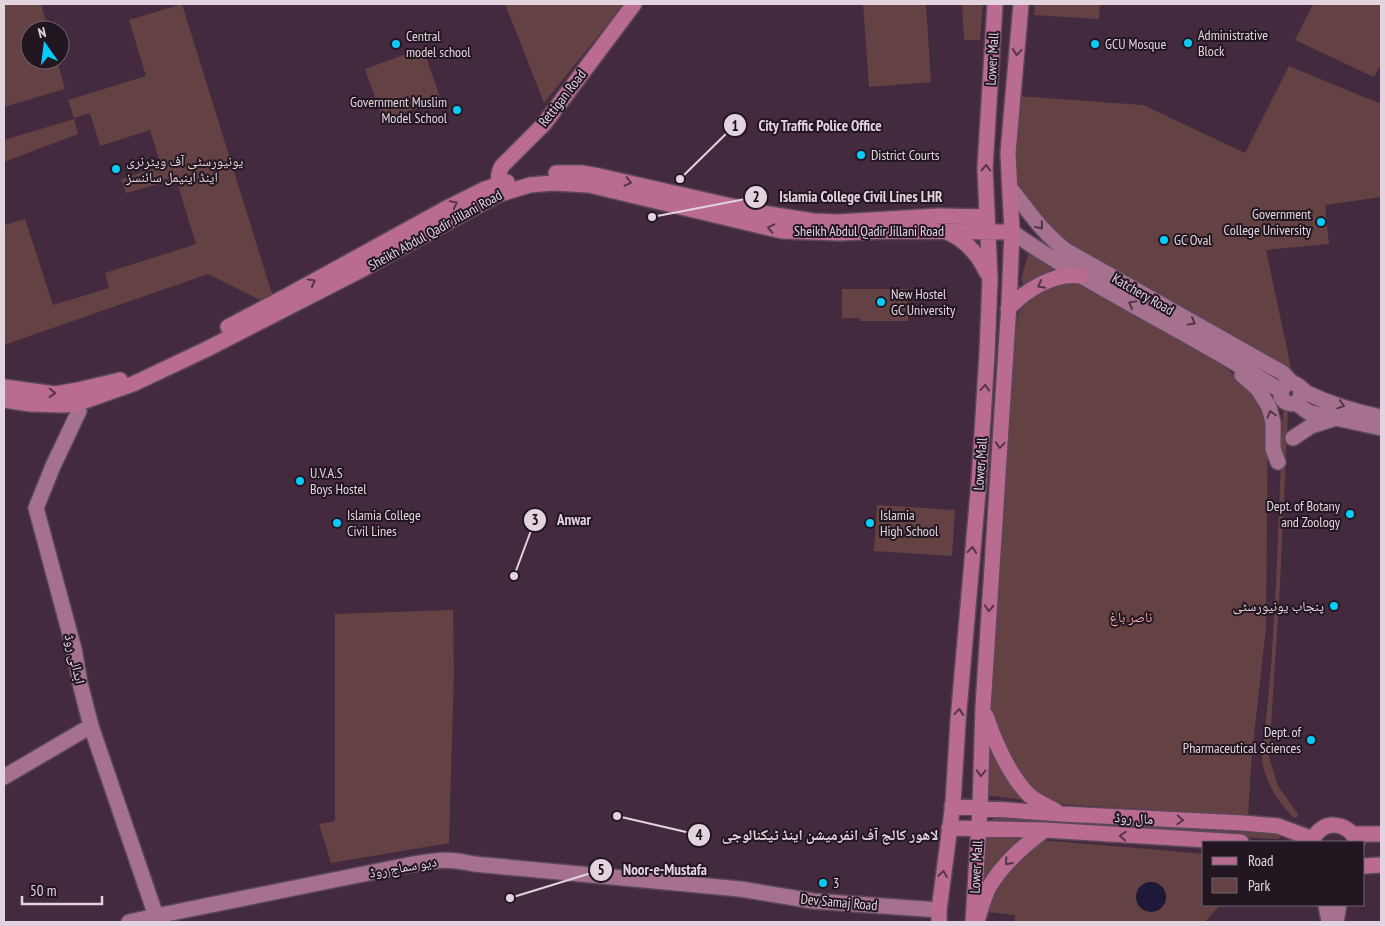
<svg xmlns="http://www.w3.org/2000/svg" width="1385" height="926" font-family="'PT Sans Narrow','Noto Naskh Arabic',sans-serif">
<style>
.green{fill:#644142}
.water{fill:#1e1938}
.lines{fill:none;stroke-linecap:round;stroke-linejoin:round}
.secondary-casing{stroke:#5c4759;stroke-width:18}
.primary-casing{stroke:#5c4759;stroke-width:18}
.secondary{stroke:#a6718f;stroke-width:15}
.primary{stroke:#b96c90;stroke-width:15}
.oneway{stroke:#573547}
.oneway2{stroke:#503647}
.poi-dot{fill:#07cbf9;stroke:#221720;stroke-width:2}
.labels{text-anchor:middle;stroke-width:4;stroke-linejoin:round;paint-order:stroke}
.poi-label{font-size:14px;fill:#e3d3df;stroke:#221720;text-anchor:start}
.street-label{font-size:14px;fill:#e3d3df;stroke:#221720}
.park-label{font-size:14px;fill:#f3a8aa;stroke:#221720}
.leader{fill:none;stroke:#e3d3df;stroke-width:2}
.callout-dot{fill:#e3d3df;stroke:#221720;stroke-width:2}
.mark-label{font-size:15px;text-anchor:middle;font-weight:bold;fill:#111}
.callout-label{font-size:15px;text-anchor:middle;font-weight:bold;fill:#e3d3df;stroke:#221720;stroke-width:4;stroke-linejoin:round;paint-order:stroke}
</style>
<rect width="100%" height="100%" fill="#432a3e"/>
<path class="green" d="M4,4H41L48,30H30V60H57L65,89L4,107Z
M182,4L273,297L264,302L208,274L4,345V225L25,219L53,305L109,288L105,273L196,244L176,179L126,193L121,179L161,166L150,130L100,146L90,113L74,118L68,100L146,76L129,20Z
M505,4H624L544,103Z
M863,4H926L931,82L869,87Z
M962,4H983L980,40H964Z
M1035,4H1100L1099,19L1034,15Z
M1313,4H1381V64L1374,77L1295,40Z
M423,48L441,100L383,120L365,69Z
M1289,66L1381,104V197L1325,205L1329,244L1266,250L1293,377L1078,250L1051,230L1015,189L1013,154L1017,96L1143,105L1245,153Z
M74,119L78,134L4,162V140Z
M1030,249L1070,272C1062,271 1053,270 1045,274C1038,277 1032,284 1024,285L1021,279Z
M1073,279L1216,360L1264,400L1268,413L1266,628L1252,754L1248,816L1060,804L1046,798L1033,790L1024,781L990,718L1014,345C1016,336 1016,318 1020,310C1030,290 1054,286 1073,279Z
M842,289H908V303L911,307L908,311V321H860L859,318H842Z
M1285,409L1287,410L1288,413L1280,585L1269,757L1278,786L1298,814V816L1294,818C1279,803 1264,781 1262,760L1271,668L1276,584L1283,413Z
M877,505L955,510L952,556L874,551Z
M453,610L454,672L449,843L331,863L319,824L335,821V614Z
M984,733L1025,800L984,795Z
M995,817L1279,834L1281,836L1279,839L996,824L993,822L992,820Z
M988,836L1149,849L1204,854V905H1220L1205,922H1015V915L977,911L983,849Z"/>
<path class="water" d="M1136 897a15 15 0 1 1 30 0a15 15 0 1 1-30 0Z"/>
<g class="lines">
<defs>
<path id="secondary" d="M1010,188C1028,210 1043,234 1067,251L1283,373L1292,383
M1012,232C1097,291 1193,334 1281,391
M1242,375L1258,389L1269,407L1273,422V449L1278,462
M1301,390L1300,399C1294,406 1286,405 1281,397L1282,388C1285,385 1288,382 1292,383C1298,383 1302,390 1307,393C1330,404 1357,412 1381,417
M1296,403L1308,412L1381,428
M76,404L79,411L53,466L36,508L74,649L80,683L91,726L156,916
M1293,438L1311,426L1333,419
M4,777L91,726
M1326,905L1329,922
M129,922L156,916L413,864C438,860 448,858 474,864L740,889L813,901L939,910
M1336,922L1339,905"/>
<path id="primary" d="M556,173H582L599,176L762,213L813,221L838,222L939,216L987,217
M501,191C498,182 497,175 502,166L544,124L634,4
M947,232C966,240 978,254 987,273
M1008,309C1026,290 1054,272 1081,276
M228,327L285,297L445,209L485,189L507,182
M4,387L55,394L78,390L120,380
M4,400L31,404L63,405L76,404L133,384L207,349L361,270L497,195L530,185L553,183L589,185L782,231L839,233L887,231L1012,232
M986,716C995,742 1009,775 1029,795C1037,802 1047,806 1056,811
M952,806L1062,814L1243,823L1278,826L1313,839
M949,828L1045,830L1241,842
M1353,834H1381
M1312,842C1320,819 1348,820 1357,842
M1364,866L1381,865
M978,918C981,908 984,898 988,889C1002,864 1023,846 1045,830
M939,922V910L953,803L958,721L979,481L987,354L990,279L985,168L995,4
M973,922L980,808L983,707L1009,304L1012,232L1008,153L1021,4"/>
</defs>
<use href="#secondary" class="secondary-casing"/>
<use href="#primary" class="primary-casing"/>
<use href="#secondary" class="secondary"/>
<use href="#primary" class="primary"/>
</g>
<defs><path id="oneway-chevron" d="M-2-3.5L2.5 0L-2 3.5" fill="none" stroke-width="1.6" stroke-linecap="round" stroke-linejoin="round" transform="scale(1.25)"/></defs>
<g class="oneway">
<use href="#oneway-chevron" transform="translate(1017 52) rotate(95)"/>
<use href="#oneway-chevron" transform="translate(986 168) rotate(-89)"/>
<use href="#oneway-chevron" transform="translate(628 182) rotate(14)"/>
<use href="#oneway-chevron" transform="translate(454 204) rotate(-27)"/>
<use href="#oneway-chevron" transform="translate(771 228) rotate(-167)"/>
<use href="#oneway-chevron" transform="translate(312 282) rotate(-29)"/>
<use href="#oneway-chevron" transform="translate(1041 285) rotate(153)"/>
<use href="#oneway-chevron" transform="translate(985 388) rotate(-86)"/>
<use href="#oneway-chevron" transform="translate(52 393) rotate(2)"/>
<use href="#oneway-chevron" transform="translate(1000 445) rotate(94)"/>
<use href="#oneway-chevron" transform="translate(972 550) rotate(-85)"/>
<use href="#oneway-chevron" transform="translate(989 608) rotate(93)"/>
<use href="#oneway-chevron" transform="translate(959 712) rotate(-85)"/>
<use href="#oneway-chevron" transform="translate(981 773) rotate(92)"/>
<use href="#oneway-chevron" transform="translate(1180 820) rotate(3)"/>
<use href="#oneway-chevron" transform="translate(1123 836) rotate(-176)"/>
<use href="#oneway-chevron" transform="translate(1008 862) rotate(132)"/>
<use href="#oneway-chevron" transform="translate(943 874) rotate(-83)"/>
</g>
<g class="oneway2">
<use href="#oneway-chevron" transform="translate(1040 226) rotate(51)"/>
<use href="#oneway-chevron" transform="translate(1132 304) rotate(-151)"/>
<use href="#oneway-chevron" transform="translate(1192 322) rotate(30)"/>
<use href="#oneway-chevron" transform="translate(1341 405) rotate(18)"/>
<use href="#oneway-chevron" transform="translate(1271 414) rotate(-106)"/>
</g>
<g class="poi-dot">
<circle cx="1188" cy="43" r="5"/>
<circle cx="396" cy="44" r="5"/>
<circle cx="1095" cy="44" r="5"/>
<circle cx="457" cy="110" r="5"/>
<circle cx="861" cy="155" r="5"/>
<circle cx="116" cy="169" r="5"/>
<circle cx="1321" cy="222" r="5"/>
<circle cx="1164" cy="240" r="5"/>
<circle cx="881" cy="302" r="5"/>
<circle cx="300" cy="481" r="5"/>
<circle cx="1350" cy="514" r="5"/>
<circle cx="337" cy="523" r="5"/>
<circle cx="870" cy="523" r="5"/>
<circle cx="1334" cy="606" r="5"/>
<circle cx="1311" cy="740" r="5"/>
<circle cx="823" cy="883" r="5"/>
</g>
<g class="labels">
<g class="poi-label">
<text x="1198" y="40">Administrative<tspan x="1198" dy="16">Block</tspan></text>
<text x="406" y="41">Central<tspan x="406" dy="16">model school</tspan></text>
<text x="1105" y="49">GCU Mosque</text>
<text x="447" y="107" text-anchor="end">Government Muslim<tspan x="447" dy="16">Model School</tspan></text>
<text x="871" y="160">District Courts</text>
<text x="126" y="166">یونیورسٹی آف ویٹرنری<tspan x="126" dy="16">اینڈ اینیمل سائنسز</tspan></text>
<text x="1311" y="219" text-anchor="end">Government<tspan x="1311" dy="16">College University</tspan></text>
<text x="1174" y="245">GC Oval</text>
<text x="891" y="299">New Hostel<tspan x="891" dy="16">GC University</tspan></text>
<text x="310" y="478">U.V.A.S<tspan x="310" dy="16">Boys Hostel</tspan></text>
<text x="1340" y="511" text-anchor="end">Dept. of Botany<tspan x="1340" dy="16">and Zoology</tspan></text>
<text x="347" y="520">Islamia College<tspan x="347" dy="16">Civil Lines</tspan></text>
<text x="880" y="520">Islamia<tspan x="880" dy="16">High School</tspan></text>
<text x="1324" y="611" text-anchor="end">پنجاب یونیورسٹی</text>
<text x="1301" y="737" text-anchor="end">Dept. of<tspan x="1301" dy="16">Pharmaceutical Sciences</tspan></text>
<text x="833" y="888">3</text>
</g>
<g class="street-label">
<text transform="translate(992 59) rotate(-87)" y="5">Lower Mall</text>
<text transform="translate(562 98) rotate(-52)" y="5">Rettigan Road</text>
<text transform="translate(435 230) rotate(-29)" y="5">Sheikh Abdul Qadir Jillani Road</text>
<text x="869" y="236">Sheikh Abdul Qadir Jillani Road</text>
<text transform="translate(1143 294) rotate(30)" y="5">Katchery Road</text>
<text transform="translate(980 464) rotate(-86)" y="5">Lower Mall</text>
<text transform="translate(75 659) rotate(77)" y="5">ابدالی روڈ</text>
<text transform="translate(1134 818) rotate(3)" y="5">مال روڈ</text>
<text transform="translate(403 867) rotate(-10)" y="5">دیو سماج روڈ</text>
<text transform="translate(976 867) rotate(-87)" y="5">Lower Mall</text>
<text transform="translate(839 902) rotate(5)" y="5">Dev Samaj Road</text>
</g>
<g class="park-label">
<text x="1131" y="622">ناصر باغ</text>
</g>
</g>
<path class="leader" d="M680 179L735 125M652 217L756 197M514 576L535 520M617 816L699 835M510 898L601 870"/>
<g class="callout-dot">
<circle cx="680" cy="179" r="5"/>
<circle cx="652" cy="217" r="5"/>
<circle cx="514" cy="576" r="5"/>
<circle cx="617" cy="816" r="5"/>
<circle cx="510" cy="898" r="5"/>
<circle cx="735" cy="125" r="12"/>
<circle cx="756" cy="197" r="12"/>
<circle cx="535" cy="520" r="12"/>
<circle cx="699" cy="835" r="12"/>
<circle cx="601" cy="870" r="12"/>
</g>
<g class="mark-label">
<text x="735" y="131">1</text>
<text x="756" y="202">2</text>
<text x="535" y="525">3</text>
<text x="699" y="840">4</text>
<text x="601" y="875">5</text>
</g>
<g class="callout-label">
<text x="820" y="131">City Traffic Police Office</text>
<text x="861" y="202">Islamia College Civil Lines LHR</text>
<text x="574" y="525">Anwar</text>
<text x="830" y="840">لاھور کالج آف انفرمیشن اینڈ ٹیکنالوجی</text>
<text x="665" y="875">Noor-e-Mustafa</text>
</g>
<rect width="1385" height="926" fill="none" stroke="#e3d3df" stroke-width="10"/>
<rect x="1202" y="841" width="162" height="65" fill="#221720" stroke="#6f626c"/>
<rect x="1212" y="857" width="25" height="8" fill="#b96c90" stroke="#6f626c"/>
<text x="1248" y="866" font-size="15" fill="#e3d3df">Road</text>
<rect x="1212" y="878" width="25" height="15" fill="#644142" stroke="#6f626c"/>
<text x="1248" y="891" font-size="15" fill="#e3d3df">Park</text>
<g transform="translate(45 45) rotate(346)"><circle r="24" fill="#221720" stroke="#6f626c"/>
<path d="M0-4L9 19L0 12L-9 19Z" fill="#07cbf9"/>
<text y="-8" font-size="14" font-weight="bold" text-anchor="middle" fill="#e3d3df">N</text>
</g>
<path d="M22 896v8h80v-8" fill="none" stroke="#e3d3df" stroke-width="2.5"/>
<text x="30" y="896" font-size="15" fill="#e3d3df" stroke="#221720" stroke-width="4" paint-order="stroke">50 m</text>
</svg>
